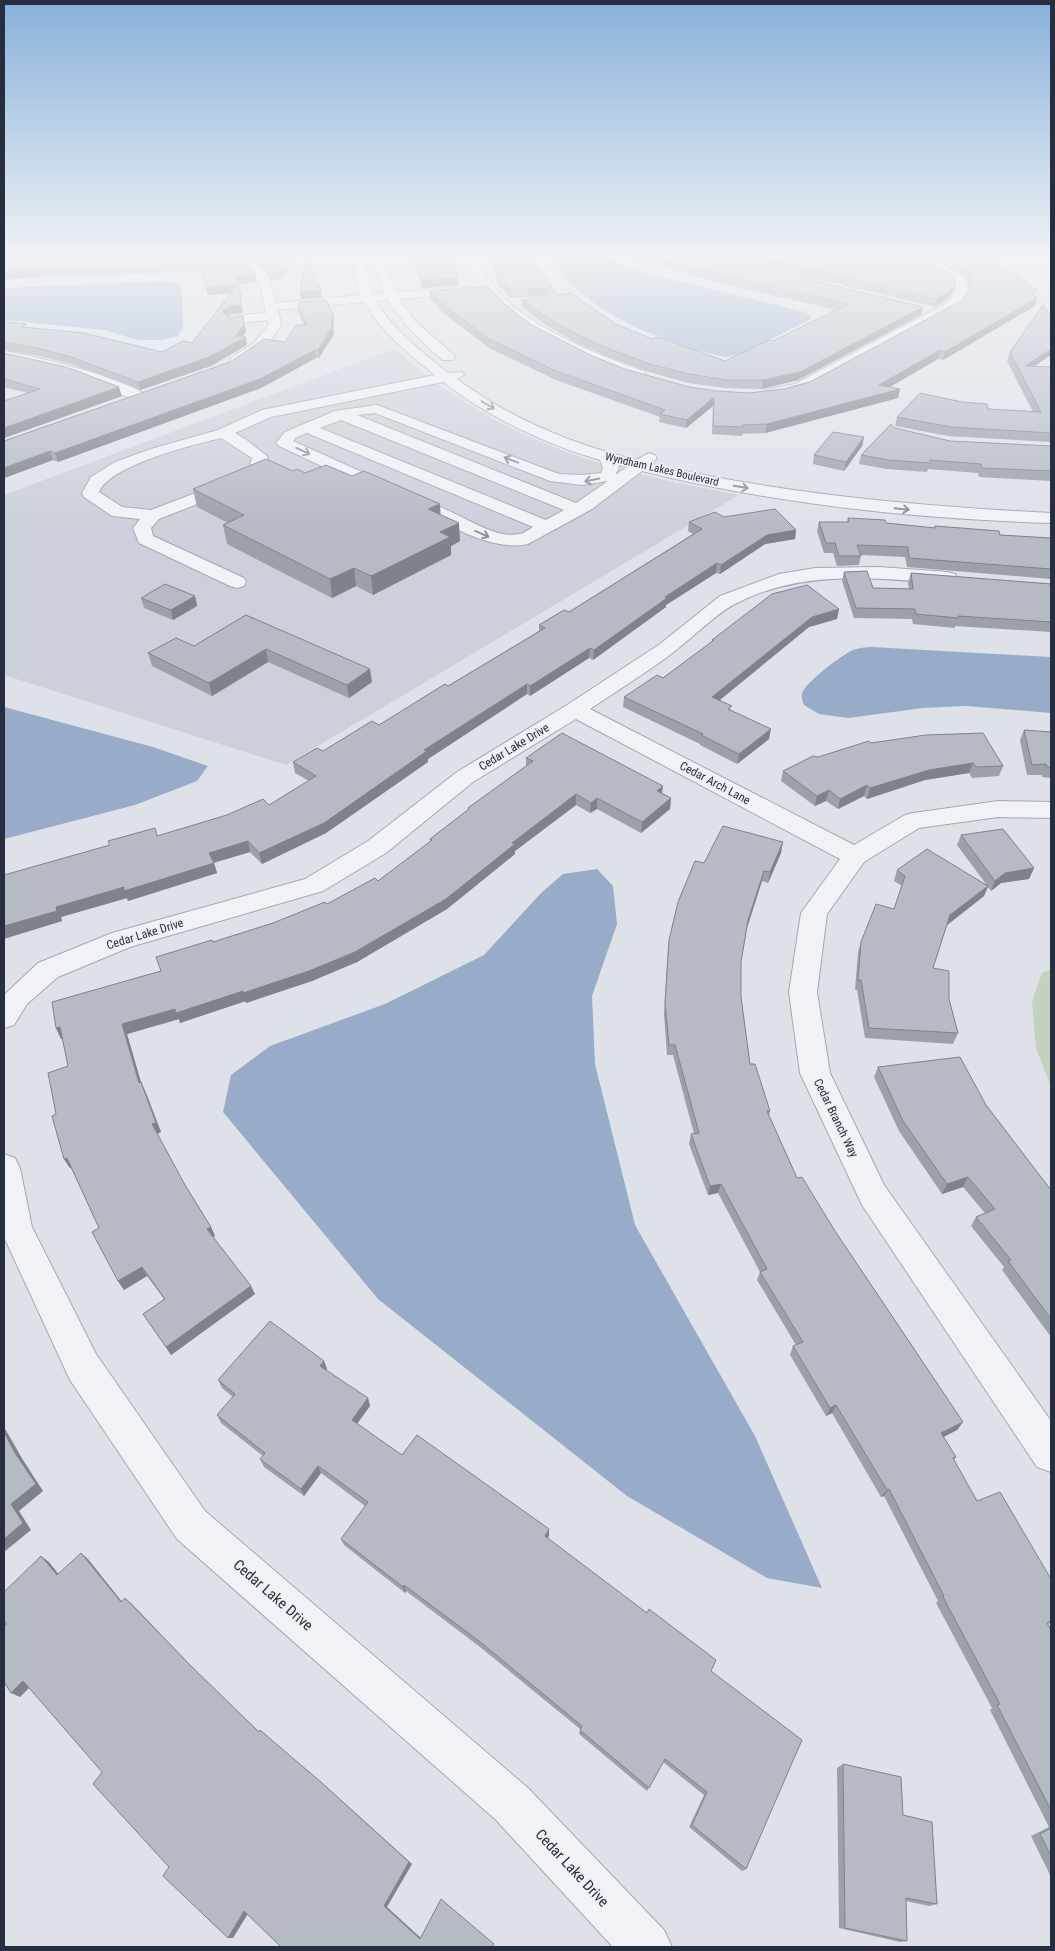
<svg xmlns="http://www.w3.org/2000/svg" width="1055" height="1951" font-family="'Roboto Condensed',sans-serif">
<style>
.built{fill:#ccd0da}
.green{fill:#c2d2bf}
.water{fill:#98acc9}
.lines{fill:none;stroke-linecap:round;stroke-linejoin:round}
.minor-casing{stroke:#a3a8b2;stroke-width:2}
.minor{fill:#f1f2f6;fill-rule:evenodd}
.wall{fill:#9ca0a9}
.shaded-wall{fill:#7f828a}
.building{fill:#b5bac5;stroke:#7f828a}
.oneway{stroke:#8c909a}
.labels{text-anchor:middle;stroke-width:4;stroke-linejoin:round;paint-order:stroke}
.far-street-label{font-size:11px;fill:#272e3f;stroke:#edf0f5}
.street-label{font-size:12px;fill:#272e3f;stroke:#edf0f5}
.near-street-label{font-size:15px;fill:#272e3f;stroke:#edf0f5}
</style>
<rect width="100%" height="100%" fill="#dee1e8"/>
<path class="built" d="M397,350L429,379L491,418L529,437L569,453L615,468L673,482L739,495L286,765L4,675V495L388,351Z"/>
<path class="green" d="M1051,969V1087L1036,1048L1032,1001L1042,973Z"/>
<path class="water" d="M549,256H600L638,271L805,312L811,316L809,320L744,353L725,357L695,350L639,329L602,309L573,286Z
M165,281L176,283L182,288L183,328L178,336L162,340H139L104,330L4,320V288Z
M872,647L1051,657V713L966,706L923,708L848,718L819,714L804,705C803,702 801,697 802,694C803,684 843,654 853,650C859,648 865,647 872,647Z
M4,707L153,747L208,766L197,781L135,805L4,839Z
M597,869L613,886L617,924L592,996L595,1064L635,1225L755,1436L822,1588L767,1578L627,1496L378,1299L223,1112L231,1075L270,1046L385,1004L484,955L541,893L563,874Z"/>
<g class="lines">
<defs>
<path id="minor" d="M178,256C205,256 253,247 268,276C272,284 274,295 276,303L361,295L354,271L357,256H368L366,271L372,294L384,293L377,271V256H388L389,271L396,292L471,286L473,289L467,293L399,299L417,323L453,354L455,357L453,360H443C421,342 403,324 388,300L376,301C393,330 422,352 448,373L462,372L464,375L457,379C511,419 572,444 636,460L649,453L655,455L657,458L651,464C783,494 917,506 1051,513V523C915,519 775,504 642,471L592,509L528,544C494,552 451,526 420,512L418,508L420,504C444,499 488,541 519,534C524,534 529,529 533,527L307,433L295,438L293,441L393,486L395,490L393,494H381L279,446L276,443L285,432L335,411L377,405L559,474L582,475L601,473L603,468L600,460C543,443 490,418 443,382L271,417L235,433L248,441L268,457L261,479L159,519L151,528L153,536L244,578L246,582L244,586L237,588L230,586L139,543L133,528L140,519L112,516L84,497L82,493L91,477L115,462L151,449L218,430L262,410L435,375C409,354 381,332 364,302L278,310L281,324C274,339 250,369 231,364L229,361L231,358L254,343L269,324L268,320L231,324L225,320L231,316L266,313C263,302 262,288 257,278C245,249 185,267 178,256ZM375,413L550,481L582,485L608,481L576,503L357,415ZM341,420L564,510L546,520L320,428ZM221,438L252,458L248,473L151,510L122,507L99,492C110,465 193,445 221,438ZM618,465L627,467L615,475L619,468Z
M469,256H479C489,314 595,354 644,371L646,374L639,378C585,365 513,329 481,283C475,275 469,266 469,256Z
M900,256C925,253 946,266 965,279L968,291L958,307L804,390L771,397L766,396L764,393L766,390L795,384L949,302L956,291L955,283L931,268L902,258Z
M4,351C29,355 134,379 147,397L145,400H135L69,374L4,359Z
M879,567L948,572L955,574L957,578L955,582L948,584C877,578 801,569 735,604C717,613 692,638 675,651C648,672 618,690 590,709L854,845L905,815L913,813L998,801L1051,802V818L998,817L919,828L864,862L827,914L817,992L830,1073L884,1185L1051,1421V1472L1037,1467L862,1205L800,1073L789,992L801,913L840,859L576,719L473,782L386,853L323,891L130,947L58,977L27,1004L14,1025L4,1028V995L38,963L112,933L305,879L368,841L457,772L567,705L660,644L720,596L779,574L815,568Z
M4,1154L15,1158L20,1168L32,1227L96,1354L205,1511L528,1788L664,1930L672,1947H613L496,1820L177,1539L70,1380L4,1237Z"/>
</defs>
<use href="#minor" class="minor-casing"/>
<use href="#minor" class="minor"/>
</g>
<path class="wall" d="M209,256L255,274L256,282L239,284L243,313L231,314L228,316L230,318L243,316L246,331L242,337L247,345L211,366L140,390L74,365L39,356L4,350V322L28,328L162,352L192,343L231,293L208,295L200,272L39,277L4,259Z
M226,256H297L281,279L271,280L266,271L253,261Z
M412,256H450L459,285L422,288Z
M492,256H532L557,295L616,324L652,339L725,361L773,341L837,310L723,284L626,256H712L923,307L921,315L798,380L762,389L726,388L688,383L649,372L611,358L575,342L544,324L522,307V300L545,297L546,296L510,298L497,283L495,261Z
M721,256H912L953,292L949,298L935,307Z
M920,256H988L1035,296L1037,298L1035,306L943,360L938,359L889,387L898,398L765,433L742,434V436L712,434L713,406L686,428L659,422L660,417L556,380L489,348L441,311L430,298V291L506,305L530,324L592,356L625,369L689,387L717,391L749,393L783,389L810,382L961,301L969,289L966,277L943,264L927,257Z
M298,306L334,322L333,328L334,334L319,358H316L261,388L58,462L53,460L4,478V441L230,362L285,342L304,325L299,314Z
M1051,315V355L1035,366L1051,367V442L948,436L895,426L897,417L988,409L1033,412L1007,361L1010,352Z
M4,353L122,396L4,438V401L27,393L4,387Z
M895,428L950,441L1051,446V481L979,477L978,473L928,469L927,472L887,469L859,464L861,455Z
M864,437L862,446L844,471L813,464L814,455Z
M293,471L305,473L440,515L460,541L451,546V555L373,595L356,586L332,598L227,544L223,525L228,523L197,507L193,489Z
M724,517L796,530L795,539L765,544L720,574L716,573L666,605V607L593,660L589,658L530,696L527,694L428,759V762L326,833L262,864L250,852L214,863L217,873L128,901L127,898L61,917L62,921L11,936L157,836L269,805L309,781L295,773L293,762L323,751L379,725L448,686L539,631V625L569,612L693,534L688,531L689,522Z
M848,518L886,523L934,528L935,526L1000,535L1051,538V579L907,567L905,557L861,555L859,565L837,566L833,553H824L817,531L819,522H847Z
M844,572L873,588L909,589L908,583L911,573L1051,584V632L955,626V628L913,624L912,619L854,618L842,581Z
M195,596L197,606L173,620L144,608L141,598Z
M246,615L372,682L349,698L268,662L212,696L152,666L148,653L194,646Z
M837,619L809,627L720,700L731,710L769,739L737,764L700,745V744L623,707L624,697L663,678L712,642V640Z
M1024,730L1051,732V778L1042,777V775H1027L1020,740Z
M871,743L1003,766L999,776L972,778L969,773L925,780L867,799L864,796L838,809L826,801L815,806L781,781L783,771L818,757Z
M526,758L663,786L662,793L671,798L670,809L641,833L597,809L590,813L576,805L515,851V854L447,909L357,962L312,981L246,1003V1001L180,1023L179,1019L127,1034L141,1082L146,1092L161,1132L157,1134L185,1185L211,1227L215,1236L213,1237L255,1294L171,1355L143,1314L164,1299L147,1276L124,1290L118,1281L99,1228L71,1168H70L64,1159L56,1114L68,1066L62,1038L61,1039L56,1028L161,971L213,942L273,923L327,904L378,881L430,842V839L468,810V808L526,766Z
M961,835L1034,868L1029,879L1001,883L991,891L988,887L984,896L947,925L933,968L949,999L958,1033L953,1044L865,1038L857,990H855L858,952L861,942L894,909L902,886L894,881L897,870L986,884L957,845Z
M781,853L768,883L762,881L747,928L741,962V997L750,1064L770,1111L769,1115L797,1178L835,1231L963,1422L957,1430L944,1437L956,1457L954,1460L977,1501L1051,1579V1623L1048,1624L1051,1630V1877L1031,1836L1049,1827L990,1710L992,1708L936,1603L938,1601L884,1496L881,1497L832,1413L826,1416L790,1355L793,1346L796,1345L757,1280L760,1272L718,1193L708,1195L689,1144L691,1134H694L673,1055H667L664,1014L668,950L669,940L704,863Z
M878,1067L986,1105L1044,1181L1051,1190V1337L1002,1270L1004,1267L971,1226L976,1217L985,1213L963,1187L942,1194L899,1131L874,1077Z
M324,1361L327,1369L326,1370L368,1398L370,1406L357,1424L402,1455L549,1536L547,1538L711,1671L746,1869L742,1871L689,1827L704,1795L663,1762L647,1791L579,1734L580,1729L480,1647L406,1591L405,1593L344,1545L341,1539L365,1506L321,1473L304,1496L264,1467L260,1459L263,1456L221,1423L217,1415L233,1397L222,1388L218,1380Z
M843,1764L903,1815L937,1904L929,1906L906,1901L907,1941L900,1942L839,1928L837,1768Z"/>
<path class="shaded-wall" d="M4,256H35L4,258Z
M291,256H297L281,279L271,280L270,273Z
M37,270L39,277L4,280V272Z
M255,274L256,282L239,284L243,313L231,314L223,319L222,312L229,306L242,305L235,277Z
M458,278L459,285L422,288L421,280Z
M955,284L953,292L949,298L935,307L937,299Z
M237,285L239,292L208,295L206,288Z
M321,290L322,297L301,299L300,291Z
M1037,298L1035,306L943,360L945,352Z
M923,307L921,315L798,380L762,389L763,380Z
M333,314L334,322L333,328L334,334L319,358L318,350L331,326Z
M244,324L246,331L240,341L246,337L247,345L211,366L140,390L138,382L236,336Z
M1051,349V355L1022,374L1025,366Z
M315,350L316,358L261,388L58,462L55,453Z
M940,350L938,359L878,394L879,385Z
M119,387L122,396L4,438V428Z
M900,389L898,398L765,433L767,424Z
M714,397L713,406L686,428L687,420Z
M864,437L862,446L844,471L846,462Z
M50,451L53,460L4,478V468Z
M440,504L441,522L428,509Z
M459,523L460,541L451,546V555L373,595L371,576L440,532Z
M796,530L795,539L765,544L720,574L721,565L767,535Z
M717,563L716,573L666,605V607L593,660L594,650L665,597Z
M354,568L356,586L332,598L330,579Z
M195,596L197,606L173,620L171,610Z
M839,609L837,619L809,627L711,707L712,697L812,617Z
M590,648L589,658L530,696V686Z
M266,649L268,662L212,696L209,683Z
M370,669L372,682L349,698L347,685Z
M527,684V694L428,759V762L326,833L262,864L259,853L424,750Z
M771,729L769,739L737,764L739,754Z
M973,763L969,773L925,780L867,799L870,788L929,770Z
M867,785L864,796L838,809L840,799Z
M663,786L661,797L657,791Z
M829,790L826,801L815,806L817,796Z
M576,794V805L515,851V854L447,909L357,962L312,981L246,1003L243,993L512,843Z
M597,798V809L590,813L591,803Z
M671,798L670,809L641,833L642,822Z
M248,841L250,852L212,863L209,853Z
M783,842L781,853L768,883L770,872Z
M214,863L217,873L128,901L127,898L61,917L62,921L4,939V926L56,907L124,887Z
M1034,868L1029,879L1001,883L991,891L995,881L1005,873Z
M764,871L762,881L746,931L748,920Z
M988,886L984,896L946,926L950,915Z
M243,991L246,1001L180,1023L179,1019L127,1034L144,1093L139,1083L122,1024Z
M60,1027L65,1038L61,1039L56,1028Z
M141,1082L161,1132L157,1134L152,1124Z
M67,1158L72,1167L70,1168L64,1159Z
M968,1177L963,1187L942,1194L947,1184Z
M721,1184L718,1193L708,1195L710,1186Z
M211,1227L215,1236L211,1238L207,1229Z
M142,1267L147,1276L124,1290L118,1281Z
M251,1286L255,1294L171,1355L166,1347Z
M324,1361L327,1369L323,1374L320,1366Z
M368,1398L370,1406L354,1428L352,1420Z
M836,1405L832,1413L826,1416L830,1408Z
M963,1422L957,1430L935,1441L941,1433Z
M4,1427L23,1460L43,1491L19,1511L31,1530L4,1552V1539L11,1504L15,1453L4,1432Z
M318,1466L321,1473L304,1496L301,1489Z
M889,1489L884,1496L881,1497L887,1490Z
M549,1529V1536L545,1543V1536Z
M81,1553L88,1559L127,1608L121,1602Z
M41,1556L49,1562L64,1581L57,1575Z
M404,1585L406,1591L405,1593L403,1587Z
M125,1598L131,1603L196,1671L191,1666Z
M23,1681L31,1686L20,1697L11,1693Z
M322,1783L412,1864L387,1907L422,1939H420L384,1906Z
M244,1911L249,1912L233,1938H228Z"/>
<path class="building" d="M87,256H209L238,261L253,269L255,274L235,277L238,283L242,305L229,306L222,312L230,318L243,316L244,324L236,336L246,337L209,357L138,382L71,357L37,348L4,342V322L27,324L22,327L84,333L162,352L183,341L192,343L237,285L206,288L199,265L37,270L4,272V259Z
M253,256H291L280,272L270,273L265,264Z
M414,256H450L458,278L421,280Z
M495,256H532L557,295L571,293L616,324L652,339L658,337L725,361L769,340L773,341L848,304L724,276L649,256H712L923,307L800,372L763,380H727L689,374L650,364L612,350L576,334L544,316L522,300L545,297L549,293L547,288L510,290L496,276Z
M752,256H912L932,262L955,277V284L951,290L937,299Z
M944,256H988L1037,290L1033,293L1037,298L945,352L940,350L879,385L900,389L767,424L743,425V427L713,426L714,397L687,420L660,414L665,410L556,371L489,339L441,303L430,291L487,286L506,305L530,324L592,356L625,369L689,387L717,391L749,393L783,389L810,382L961,301L972,284L968,270Z
M305,259L321,290L300,291Z
M326,300L333,314L331,326H333L318,350H315L260,379L55,453L50,451L4,468V441L230,362L264,339L285,342L296,325H307L298,306L299,302Z
M1043,305L1051,315V349L1025,366L1051,367V433L951,427L897,417L920,393L962,402L987,404L988,409L1041,412L1010,352Z
M4,353L66,367L119,387L4,428V401L40,389L4,379Z
M891,424L895,428L950,441L1051,446V471L982,468L981,464L930,460V463L889,460L861,455Z
M833,432L864,437L846,462L814,455Z
M266,459L293,471L297,469L305,473L326,465L352,476L364,471L440,504L428,509L459,523L440,532L450,537L371,576L354,568L330,579L223,525L244,515L193,489Z
M775,509L796,530L767,535L721,565L717,563L665,597L667,598L594,650L590,648L530,686L527,684L424,750L427,751L324,823L259,853L248,841L209,853L214,863L124,891V887L56,907L57,911L4,926V875L110,845L108,841L155,828L157,836L227,815L263,799L269,805L316,776L293,762L317,748L323,751L372,721L379,725L445,684L448,686L545,628L539,625L564,610L569,612L702,529L689,522L715,512L724,517Z
M848,518L885,520L886,523L935,528V526L999,531L1000,535L1051,538V569L909,558L908,547L857,545L861,556H839L835,543H826L819,522H849Z
M867,571L873,588L913,589L911,573L1051,584V622L958,616V618L916,614L915,609L856,608L844,572Z
M165,584L195,596L171,610L141,598Z
M807,585L839,609L812,617L712,697L732,706L728,709L771,729L739,754L701,735L703,734L624,697L657,675L663,678L714,640H712L772,594Z
M246,615L370,669L347,685L266,649L209,683L148,653L176,638L194,646Z
M1024,730L1051,732V767H1047L1046,764L1032,765Z
M562,733L663,786L657,791L671,798L642,822L597,798L591,803L576,794L512,843L515,844L446,899L355,952L309,971L243,993V991L176,1013L175,1009L122,1024L139,1083L141,1082L156,1123L152,1124L185,1185L211,1227L207,1229L251,1286L166,1347L143,1314L165,1299L142,1267L118,1281L92,1232L99,1228L67,1158L64,1159L52,1116L56,1114L48,1073L68,1066L60,1027L56,1028L52,1002L161,971L156,957L212,940L213,942L273,923L325,902L327,904L375,878L378,881L432,840L430,839L469,809L468,808L533,761L526,758Z
M983,733L1003,766L976,767L973,763L929,770L870,788L867,785L840,799L829,790L817,796L783,771L813,756L818,757L869,741L871,743L926,735Z
M723,826L783,842L770,872L764,871L748,920L741,962V997L750,1064H755L770,1111H767L797,1178L802,1177L835,1231L963,1422L941,1433L956,1457L953,1458L977,1501L1000,1492L1051,1579V1621L1047,1623L1051,1630V1810L997,1705L1000,1704L943,1597L944,1596L889,1489L887,1490L836,1405L830,1408L793,1346L803,1342L760,1272L767,1269L721,1184L710,1186L691,1134L699,1133L675,1045H669L665,1003L669,940L678,902L695,861L704,863Z
M1003,829L1034,868L1005,873L995,881L961,835Z
M927,849L988,886L950,915L933,968L949,971V999L958,1033L869,1028L861,980H858L861,942L876,904L894,909L905,876L897,870Z
M960,1057L986,1105L1044,1181L1051,1190V1319L1008,1261L1011,1260L976,1217L995,1209L968,1177L947,1184L903,1121L878,1067Z
M270,1321L324,1361L320,1366L368,1398L352,1420L402,1455L417,1435L549,1529L545,1536L647,1613L649,1609L716,1660L711,1671L802,1740L746,1869L692,1825L707,1792L665,1759L649,1788L580,1730L582,1726L479,1641L404,1585L403,1587L341,1539L368,1502L318,1466L301,1489L260,1459L265,1453L217,1415L235,1394L218,1380Z
M4,1432L15,1453L36,1484L11,1504L23,1523L4,1539Z
M81,1553L121,1602L125,1598L191,1666L259,1732L260,1730L322,1783L409,1862L384,1906L420,1939L441,1899L494,1944L492,1947H281L244,1911L228,1938L163,1876L169,1867L93,1784L102,1772L23,1681L11,1693L4,1682V1626L6,1624L4,1620V1592L41,1556L57,1575Z
M843,1764L901,1777L903,1815L932,1822L937,1904L906,1898L907,1941L845,1928Z
M1051,1828V1856L1040,1834Z"/>
<defs><path id="oneway-shaft" d="M-6 0H5M1.5-3L5.5 0L1.5 3" fill="none" stroke-width="1.6" stroke-linecap="round" stroke-linejoin="round" transform="scale(1.25)"/></defs>
<g class="oneway">
<use href="#oneway-shaft" transform="translate(488 405) rotate(30)"/>
<use href="#oneway-shaft" transform="translate(303 451) rotate(25)"/>
<use href="#oneway-shaft" transform="translate(511 460) rotate(-159)"/>
<use href="#oneway-shaft" transform="translate(592 480) rotate(169)"/>
<use href="#oneway-shaft" transform="translate(741 487) rotate(10)"/>
<use href="#oneway-shaft" transform="translate(902 509) rotate(6)"/>
<use href="#oneway-shaft" transform="translate(482 534) rotate(24)"/>
</g>
<linearGradient id="sky" x2="0" y2="1"><stop stop-color="#88b1dc"/><stop offset="0.48" stop-color="#f0f2f5"/><stop offset="1" stop-color="#f0f2f5" stop-opacity="0"/></linearGradient>
<rect width="1055" height="529" fill="url(#sky)"/>
<g class="labels">
<g class="far-street-label">
<text transform="translate(662 469) rotate(13)" y="4">Wyndham Lakes Boulevard</text>
</g>
<g class="street-label">
<text transform="translate(514 747) rotate(-31)" y="4">Cedar Lake Drive</text>
<text transform="translate(715 783) rotate(28)" y="4">Cedar Arch Lane</text>
<text transform="translate(145 934) rotate(-17)" y="4">Cedar Lake Drive</text>
<text transform="translate(836 1118) rotate(64)" y="4">Cedar Branch Way</text>
</g>
<g class="near-street-label">
<text transform="translate(273 1595) rotate(41)" y="5">Cedar Lake Drive</text>
<text transform="translate(572 1868) rotate(47)" y="5">Cedar Lake Drive</text>
</g>
</g>
<rect width="1055" height="1951" fill="none" stroke="#272e3f" stroke-width="10"/>
</svg>
